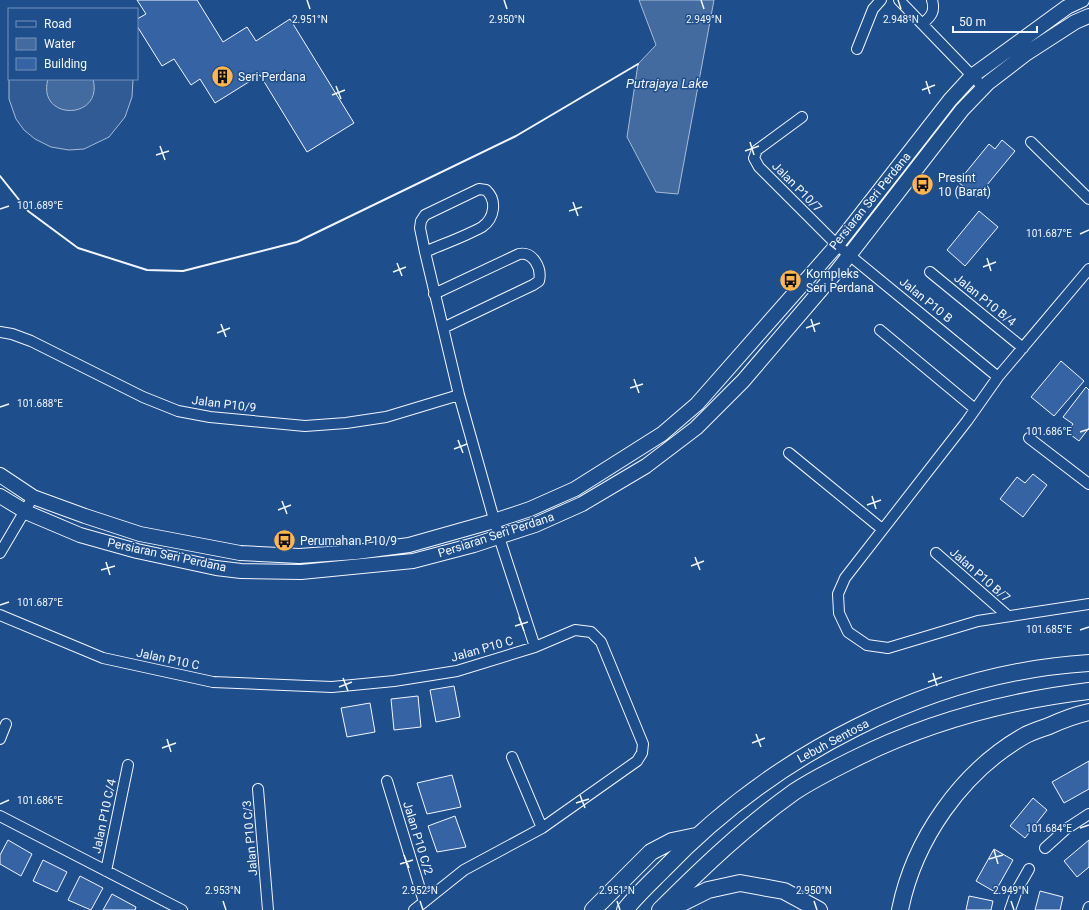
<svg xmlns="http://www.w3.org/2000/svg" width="1089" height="910" font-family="Roboto,sans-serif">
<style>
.built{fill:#305b95;stroke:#a8bbd7}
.water{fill:#446ba0;stroke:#a8bbd7}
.building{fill:#3563a3;stroke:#f2f6ff}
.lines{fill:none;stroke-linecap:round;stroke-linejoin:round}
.street-casing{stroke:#f2f6ff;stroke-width:12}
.secondary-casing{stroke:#f2f6ff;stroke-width:16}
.primary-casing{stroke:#f2f6ff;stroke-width:18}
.street{stroke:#1f4e8c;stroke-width:10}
.secondary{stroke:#1f4e8c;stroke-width:14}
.primary{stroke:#1f4e8c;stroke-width:16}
.wall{stroke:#f2f6ff;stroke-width:2}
.ticks{fill:none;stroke:#f2f6ff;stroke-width:1.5}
.labels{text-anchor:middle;stroke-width:3;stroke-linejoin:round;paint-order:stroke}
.poi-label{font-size:12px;fill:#f2f6ff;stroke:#1f4e8c;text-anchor:start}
.street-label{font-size:12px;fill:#f2f6ff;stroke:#1f4e8c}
.water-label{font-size:13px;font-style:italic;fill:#f2f6ff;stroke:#1f4e8c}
.ticks-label{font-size:10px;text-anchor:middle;fill:#f2f6ff;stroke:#1f4e8c;stroke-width:3;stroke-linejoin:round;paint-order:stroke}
</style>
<rect width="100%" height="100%" fill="#1f4e8c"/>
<path class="built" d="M9,74V79H133L132,97L125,117L109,137L84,149L69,150L51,147L35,139L24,130L16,119L9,99Z"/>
<path class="water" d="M639,0H714L678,194L656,192L627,137L638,64L656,45Z
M48,79H93C104,121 36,121 48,79Z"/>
<path class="building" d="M137,0H197L223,42L247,27L256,41L290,19L354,123L307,152L260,75L215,103L200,79L191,85L174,59L162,66L137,26V19L146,14Z
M1002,140L1015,151L977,197L958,182L989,144L995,149Z
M979,211L998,227L965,266L947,250Z
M1061,361L1084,381L1054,416L1031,397Z
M1086,387L1089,390V428L1079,441L1067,432L1073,424L1063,417Z
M1033,474L1047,485L1023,517L1000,499L1017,477L1025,483Z
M454,686L460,717L436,722L430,690Z
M418,696L421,727L394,730L391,699Z
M370,703L375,732L347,737L341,708Z
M1089,761V789L1064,803L1052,782Z
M452,775L461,807L427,814L417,783Z
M1033,798L1047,810L1025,838L1010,826Z
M455,816L466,847L437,852L428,826Z
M8,840L32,854L21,876L0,864V855Z
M1089,840V867L1077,877L1064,861Z
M994,849L1013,860L995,892L976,881Z
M43,860L67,872L57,892L33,881Z
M80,876L103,888L91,910L68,900Z
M1040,891L1063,897L1060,910H1035Z
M112,894L136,907L135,910H103Z
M969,896L993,901L991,910H966Z"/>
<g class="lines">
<defs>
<path id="street" d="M899,0L984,88
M923,23C932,16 935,11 932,0
M857,49L873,9L881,0
M802,117L757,150L754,158L759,167L837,245L998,377
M1031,142L1089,199
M425,252C443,244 464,237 482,227C495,218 497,200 486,190L479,189L425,215L421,221L420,228L425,252L459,395L499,537L535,647
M1089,269L998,377L967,421L845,578L838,594L839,613L848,632L867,645L888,648L978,621L1089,604
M930,272L1023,348
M434,294L519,254C533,251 542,268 539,281L533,285L443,328
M880,330L975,409
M0,332L12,334L31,341L143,397L178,411L210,417L305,426L346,423L386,417L459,395
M1029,438L1089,484
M789,453L882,529
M0,553L33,497
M936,553L1008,616
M0,615L103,658L213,682L332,687L394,681L457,671L535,647L575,630L591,632L601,642L643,744L642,753L637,761L542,828L464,870L414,910
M0,739L6,724
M512,757L542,828
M387,781L424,902
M258,789L268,910
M0,816L182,910
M1045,848L1066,829L1089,814
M106,871L128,765
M1010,910L1017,890L1029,869
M1088,910L1089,907"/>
<path id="secondary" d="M0,475L33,497L85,516L140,534L240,553L299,556L356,552L409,545L494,521L530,509L575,489L662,434L697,404L837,245L950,100L972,76L1067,7L1082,0
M0,496L28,513L80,535L137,551L216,568L241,571L301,572L413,561L474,545L535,525L582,504L646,466L696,428L743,381L837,271L962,110L988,83L1027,53L1075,22L1089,16"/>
<path id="primary" d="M593,910L651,852L672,841L696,836
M625,910C636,896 650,883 663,870C773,755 928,673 1089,663
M660,910C702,868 745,827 794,792C812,780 832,770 852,760C927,722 1006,701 1089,691
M668,910L708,890L740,883L784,891L819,910
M900,910C914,840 961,772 1024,736C1031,732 1041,729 1049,726C1062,720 1075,715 1089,712"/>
</defs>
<use href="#street" class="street-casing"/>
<use href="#secondary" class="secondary-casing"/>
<use href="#primary" class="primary-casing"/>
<use href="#street" class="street"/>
<use href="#secondary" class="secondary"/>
<use href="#primary" class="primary"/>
<path class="wall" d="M0,176L28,211L78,248L147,270L183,271L297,242L516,136L638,64"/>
</g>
<path class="ticks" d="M307,0L310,9M504,0L507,9M701,0L704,9M898,0L901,9M926,81L930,94M336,86L341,99M922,90L935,85M332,95L345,90M750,142L754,155M160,146L165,160M745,151L759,146M156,155L169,151M573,202L578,216M0,209L9,206M569,211L582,207M1080,234L1089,230M987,258L991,271M397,263L402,276M983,267L996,262M393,272L406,267M811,319L815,332M221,324L226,337M806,328L820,323M217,333L230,328M634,379L639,393M630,388L643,384M0,407L9,404M1080,432L1089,429M458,440L463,453M454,449L467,444M872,496L876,509M282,501L287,514M867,505L881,500M278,510L291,505M695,557L700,570M106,562L110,575M691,566L704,561M101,570L115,566M0,605L9,602M519,617L524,631M515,626L528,622M1080,630L1089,627M933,673L937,686M343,678L348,691M928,682L942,677M339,687L352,682M756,734L761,747M167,739L171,752M752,743L765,738M162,748L176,743M580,795L585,808M576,803L589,799M0,804L9,800M1080,828L1089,825M994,850L998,864M404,855L409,868M989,859L1003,855M400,864L413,860M223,901L226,910M420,901L423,910M617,901L620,910M814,901L817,910M1011,901L1014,910"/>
<defs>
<symbol id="building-disc" viewBox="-11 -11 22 22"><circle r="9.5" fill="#ffb74d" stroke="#1f4e8c"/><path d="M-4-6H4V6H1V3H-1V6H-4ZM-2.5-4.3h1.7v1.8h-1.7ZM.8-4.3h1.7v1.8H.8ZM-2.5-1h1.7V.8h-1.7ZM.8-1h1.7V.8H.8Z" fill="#111"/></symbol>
<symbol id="bus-disc" viewBox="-11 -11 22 22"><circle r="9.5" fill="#ffb74d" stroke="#1f4e8c"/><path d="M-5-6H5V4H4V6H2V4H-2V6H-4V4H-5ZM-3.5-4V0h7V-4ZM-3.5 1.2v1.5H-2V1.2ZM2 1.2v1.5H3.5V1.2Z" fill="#111"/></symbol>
</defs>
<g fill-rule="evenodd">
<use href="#building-disc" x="210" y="64" width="25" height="25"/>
<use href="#bus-disc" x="910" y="172" width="25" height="25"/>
<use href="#bus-disc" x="778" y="268" width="25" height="25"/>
<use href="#bus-disc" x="272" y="528" width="25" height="25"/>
</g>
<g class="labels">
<g class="poi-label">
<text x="238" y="81">Seri Perdana</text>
<text x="938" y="182">Presint<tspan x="938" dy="14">10 (Barat)</tspan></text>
<text x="806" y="278">Kompleks<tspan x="806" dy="14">Seri Perdana</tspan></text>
<text x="300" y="545">Perumahan P10/9</text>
</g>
<g class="street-label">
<text transform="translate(797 187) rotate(45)" y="4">Jalan P10/7</text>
<text transform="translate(870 201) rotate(-51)" y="4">Persiaran Seri Perdana</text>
<text transform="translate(926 300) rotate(39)" y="4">Jalan P10 B</text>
<text transform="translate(985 300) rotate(39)" y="4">Jalan P10 B/4</text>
<text transform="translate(224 404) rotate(7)" y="4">Jalan P10/9</text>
<text transform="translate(496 535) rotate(-18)" y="4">Persiaran Seri Perdana</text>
<text transform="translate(167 555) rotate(12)" y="4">Persiaran Seri Perdana</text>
<text transform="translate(980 575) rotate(41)" y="4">Jalan P10 B/7</text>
<text transform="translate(482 649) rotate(-16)" y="4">Jalan P10 C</text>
<text transform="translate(168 659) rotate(12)" y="4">Jalan P10 C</text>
<text transform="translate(833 741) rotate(-28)" y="4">Lebuh Sentosa</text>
<text transform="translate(104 816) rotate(-78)" y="4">Jalan P10 C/4</text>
<text transform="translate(250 838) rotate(-95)" y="4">Jalan P10 C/3</text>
<text transform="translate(418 838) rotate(73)" y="4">Jalan P10 C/2</text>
</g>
<g class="water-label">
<text x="667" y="88">Putrajaya Lake</text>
</g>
</g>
<g class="ticks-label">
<text x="310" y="23">2.951°N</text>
<text x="507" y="23">2.950°N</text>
<text x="704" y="23">2.949°N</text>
<text x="901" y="23">2.948°N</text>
<text x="40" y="209">101.689°E</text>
<text x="1049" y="237">101.687°E</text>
<text x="40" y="407">101.688°E</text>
<text x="1049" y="435">101.686°E</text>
<text x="40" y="606">101.687°E</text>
<text x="1049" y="633">101.685°E</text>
<text x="40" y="804">101.686°E</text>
<text x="1049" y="832">101.684°E</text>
<text x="223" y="894">2.953°N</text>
<text x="420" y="894">2.952°N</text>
<text x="617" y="894">2.951°N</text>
<text x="814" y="894">2.950°N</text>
<text x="1011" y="894">2.949°N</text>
</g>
<rect x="8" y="8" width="130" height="72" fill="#1f4e8c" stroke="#7391ba"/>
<rect x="16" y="21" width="20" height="6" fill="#1f4e8c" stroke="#7391ba"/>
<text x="44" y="28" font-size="12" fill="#f2f6ff">Road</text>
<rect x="16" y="38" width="20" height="12" fill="#446ba0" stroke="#7391ba"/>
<text x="44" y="48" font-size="12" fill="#f2f6ff">Water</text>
<rect x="16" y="58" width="20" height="12" fill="#3563a3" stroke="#7391ba"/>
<text x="44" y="68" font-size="12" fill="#f2f6ff">Building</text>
<path d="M953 26v6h84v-6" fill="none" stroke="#f2f6ff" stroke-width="2"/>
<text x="959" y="26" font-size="12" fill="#f2f6ff" stroke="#1f4e8c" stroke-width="3" paint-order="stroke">50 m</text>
</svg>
